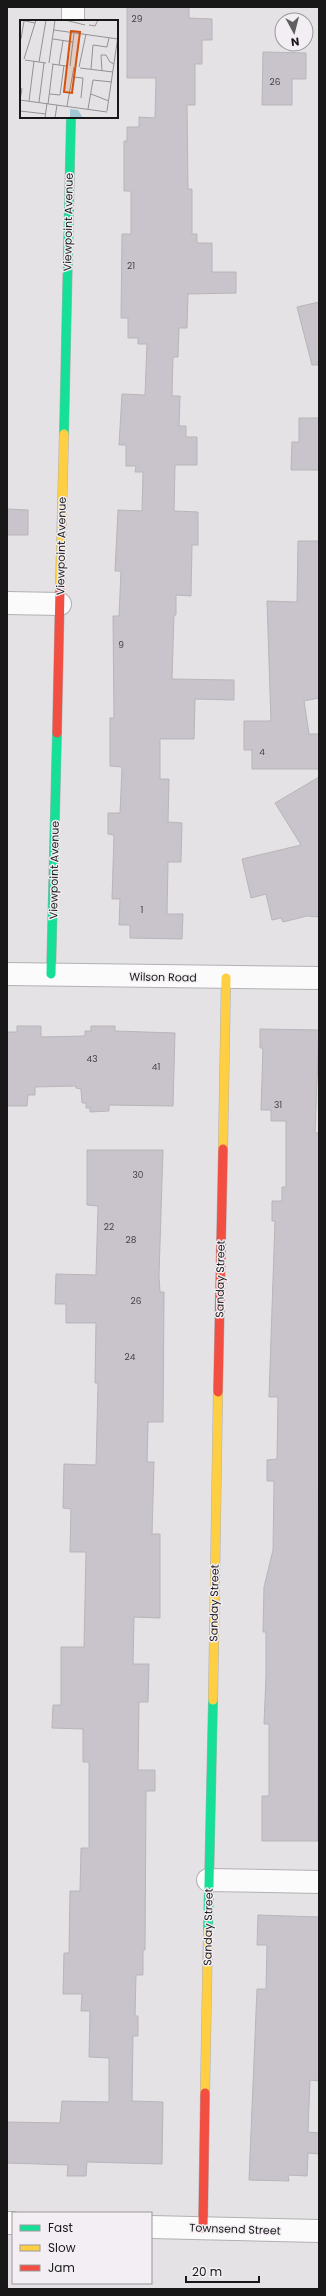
<svg xmlns="http://www.w3.org/2000/svg" width="326" height="2296" font-family="Poppins,sans-serif">
<style>
.building{fill:#c9c3cc;stroke:#b7b6b8}
.lines{fill:none;stroke-linecap:round;stroke-linejoin:round}
.street-casing{stroke:#b2b0b3;stroke-width:24}
.fast-casing{stroke:#b2b0b3;stroke-width:10}
.slow-casing{stroke:#b2b0b3;stroke-width:10}
.jam-casing{stroke:#b2b0b3;stroke-width:10}
.street{stroke:#fbfbfb;stroke-width:22}
.fast{stroke:#16e098;stroke-width:9}
.slow{stroke:#ffcf43;stroke-width:9}
.jam{stroke:#f24e42;stroke-width:9}
.labels{text-anchor:middle;stroke-width:3;stroke-linejoin:round;paint-order:stroke}
.number-label{font-size:9px;fill:#454346}
.street-label{font-size:11px;fill:#191819;stroke:#f2eef3}
.inset-road{fill:none;stroke:#939193;stroke-width:1}
.view{fill:#d3520d;fill-opacity:0.15;stroke:#d3520d;stroke-width:2}
.inset-edge{fill:none;stroke:#191819;stroke-width:2}
</style>
<rect width="100%" height="100%" fill="#e4e2e5"/>
<path class="building" d="M127,7H189V18L212,19V40H202V64H195V105H187L188,189H192V234H197V243H212V272H236V293L188,294L187,328H179L178,357H173L172,396H180L179,426H186V437H197V465H175L174,511L198,512V545H192L191,596L176,595V615H174L172,679L234,680V700L195,699L194,739H160V779H169L168,822L182,823L181,862H168L167,914H183L182,939L130,938V925H119L120,899H112L114,835L108,834V813H120L122,767L110,766V718H114L113,616H119L121,571H115L118,510L142,511L143,472H135L136,466H126V445H119L122,394L145,395L147,344H138V338H128V318H121L122,234H131V191H124V141H127V127H139V117L155,118L156,78H127Z
M263,52L306,53V79H292V105H262Z
M319,302V365H312L297,307Z
M299,418H319V470H291L292,442H299Z
M7,509L28,510V535H7Z
M298,541H319V698L304,701L309,734H319V769H252V750H244V721H271L267,601L297,602Z
M319,777V917L307,916L283,922L281,918L272,920L266,894L251,898L242,859L301,845L275,803Z
M17,1026H41V1037L85,1036V1031H91V1026H115V1031L175,1033L173,1106L109,1105V1111L90,1112V1108H86V1103H82L81,1089L76,1088V1086L35,1087V1095H28L27,1106H7V1032H17Z
M260,1029L319,1030L315,1133H319L318,1841H262V1796H269V1724H264L266,1676V1632H263L264,1587L273,1550L274,1481H267V1460L277,1459L278,1397H269L275,1221H272V1201H282V1187H286V1121H271V1110H261L263,1048H260Z
M87,1150H163L159,1276L160,1292H164L163,1422H148L147,1462H154L152,1534H160V1618L134,1617L133,1664H149L148,1702H139L138,1770H155V1791H146L145,1950H143V1975H136L135,2016H138V2036H133L132,2101L163,2102L162,2164L87,2162L86,2176H67L68,2165L7,2163V2122L60,2123L62,2101L108,2102L109,2101V2058L89,2057L90,2011H81L82,1994H63L64,1953H69L70,1891H80L81,1848H89V1762H83V1729L52,1728L53,1705H61V1647H84L86,1552H70L71,1509L63,1508L64,1464L96,1465L98,1383H95L96,1323H66V1304H55L56,1274L96,1275L98,1206L87,1205Z
M258,1915L319,1917V2081L310,2080L308,2132L319,2133V2154L308,2153L307,2176L288,2175L289,2181L249,2180L257,1989H266L267,1945H257Z"/>
<g class="lines">
<defs>
<path id="street" d="M73,21V7
M7,603L60,604
M7,974L319,978
M208,1880L319,1882
M7,2223H13
M151,2227L319,2231"/>
<path id="fast" d="M64,434L71,117
M51,974L57,733
M208,1931L213,1700"/>
<path id="slow" d="M60,589L64,434
M223,1149L226,978
M213,1700L218,1392
M205,2093L208,1931"/>
<path id="jam" d="M57,733L60,589
M218,1392L223,1149
M203,2228L205,2093"/>
</defs>
<use href="#street" class="street-casing"/>
<use href="#fast" class="fast-casing"/>
<use href="#slow" class="slow-casing"/>
<use href="#jam" class="jam-casing"/>
<use href="#street" class="street"/>
<use href="#fast" class="fast"/>
<use href="#slow" class="slow"/>
<use href="#jam" class="jam"/>
</g>
<g class="labels">
<g class="number-label">
<text x="137" y="22">29</text>
<text x="275" y="85">26</text>
<text x="131" y="269">21</text>
<text x="121" y="648">9</text>
<text x="262" y="755">4</text>
<text x="142" y="913">1</text>
<text x="92" y="1062">43</text>
<text x="156" y="1070">41</text>
<text x="278" y="1108">31</text>
<text x="138" y="1178">30</text>
<text x="109" y="1230">22</text>
<text x="131" y="1243">28</text>
<text x="136" y="1304">26</text>
<text x="130" y="1360">24</text>
</g>
<g class="street-label">
<text transform="translate(68 222) rotate(-89)" y="4">Viewpoint Avenue</text>
<text transform="translate(61 546) rotate(-89)" y="4">Viewpoint Avenue</text>
<text transform="translate(54 870) rotate(-89)" y="4">Viewpoint Avenue</text>
<text transform="translate(163 977) rotate(1)" y="4">Wilson Road</text>
<text transform="translate(220 1279) rotate(-89)" y="4">Sanday Street</text>
<text transform="translate(214 1603) rotate(-89)" y="4">Sanday Street</text>
<text transform="translate(208 1927) rotate(-89)" y="4">Sanday Street</text>
<text transform="translate(235 2229) rotate(2)" y="4">Townsend Street</text>
</g>
</g>
<g transform="translate(20 20)">
<rect width="98" height="98" fill="#e4e2e5"/>
<path d="M50,89L58,90L63,98H50Z" fill="#a2c7d4"/>
<path class="inset-road" d="M0,0L15,3M45,0L65,5M69,5L75,6L78,0M34,10L98,19M1,19L4,1M33,19L53,22M4,39L16,0M5,40L26,43M19,42L26,0M29,43L35,0M32,44L46,46M39,45L43,21M50,46L54,13M59,47L66,14M60,48L93,52M71,49L73,25L87,27L89,18M82,51L81,35H86L90,42L94,44M53,57L63,58L61,78M0,68L2,69L0,80M30,74L40,75L44,45M71,74L89,81M0,80L87,92M9,81L14,41M19,82L24,43M28,84L33,44M47,86L54,47M68,89L73,60L92,62M0,91L26,94M87,91L98,16M25,98L27,83M35,98L37,85"/>
<path class="view" d="M51,11L60,12L52,73L44,72Z"/>
<rect width="98" height="98" class="inset-edge"/>
</g>
<rect width="326" height="2296" fill="none" stroke="#191819" stroke-width="16"/>
<rect x="12" y="2212" width="140" height="72" fill="#f2eef3" stroke="#9b989c"/>
<rect x="20" y="2225" width="20" height="6" fill="#16e098" stroke="#9b989c"/>
<text x="48" y="2232" font-size="12" fill="#191819">Fast</text>
<rect x="20" y="2245" width="20" height="6" fill="#ffcf43" stroke="#9b989c"/>
<text x="48" y="2252" font-size="12" fill="#191819">Slow</text>
<rect x="20" y="2265" width="20" height="6" fill="#f24e42" stroke="#9b989c"/>
<text x="48" y="2272" font-size="12" fill="#191819">Jam</text>
<g transform="translate(294 32) rotate(173)"><circle r="19" fill="#f2eef3" stroke="#9b989c"/>
<path d="M0-3L7 15L0 10L-7 15Z" fill="#605f60"/>
<text y="-6" font-size="11" font-weight="bold" text-anchor="middle" fill="#191819">N</text>
</g>
<path d="M186 2276v6h73v-6" fill="none" stroke="#191819" stroke-width="2"/>
<text x="192" y="2276" font-size="12" fill="#191819" stroke="#f2eef3" stroke-width="3" paint-order="stroke">20 m</text>
</svg>
